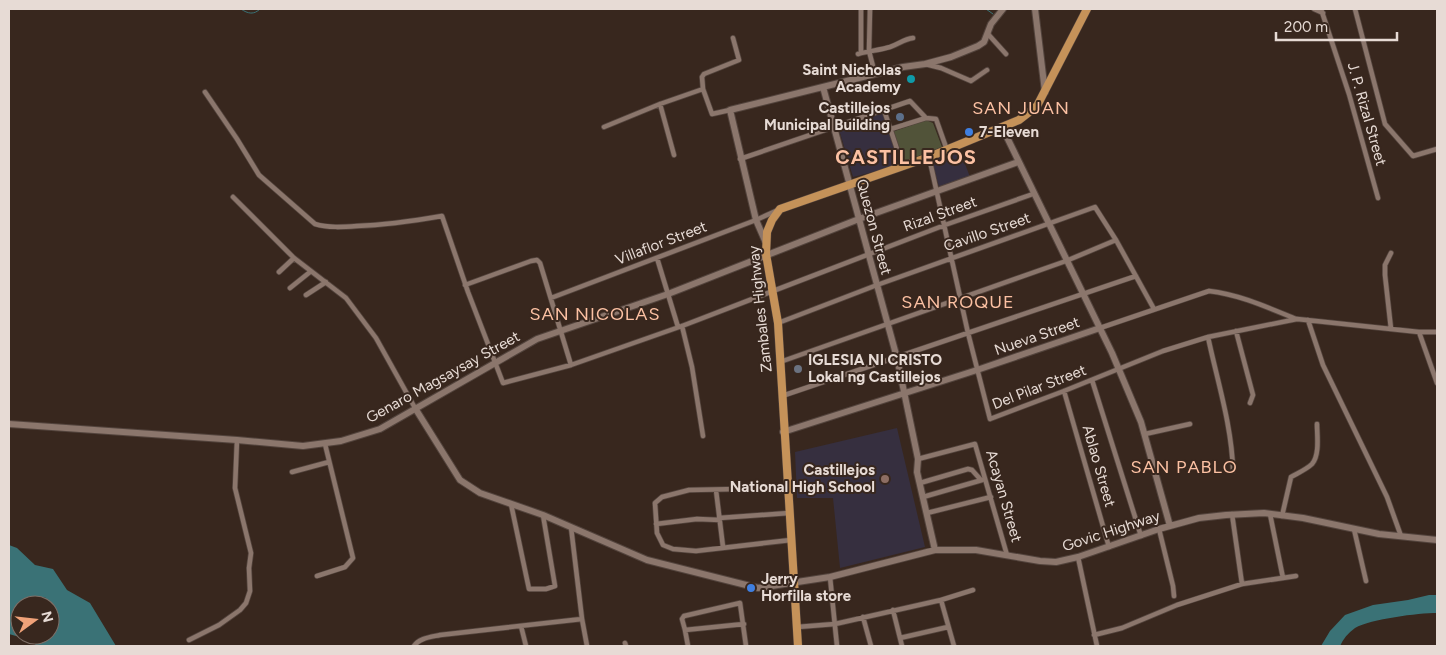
<svg xmlns="http://www.w3.org/2000/svg" width="1446" height="655" font-family="Figtree,sans-serif">
<style>
.industrial{fill:#362f3f}
.green{fill:#515339}
.water{fill:#3a7276;fill-rule:evenodd}
.lines{fill:none;stroke-linecap:round;stroke-linejoin:round}
.stream{stroke:#3a7276;stroke-width:1}
.street-casing{stroke:#53443d;stroke-width:6}
.secondary-casing{stroke:#53443d;stroke-width:8}
.primary-casing{stroke:#53443d;stroke-width:9}
.street{stroke:#8b766c;stroke-width:4.5}
.secondary{stroke:#8b766c;stroke-width:6}
.primary{stroke:#c59259;stroke-width:8}
.culture-dot{fill:#0f9aa8;stroke:#38271e;stroke-width:2}
.service-dot{fill:#5c6f8a;stroke:#38271e;stroke-width:2}
.shop-dot{fill:#3f7fe0;stroke:#38271e;stroke-width:2}
.worship-dot{fill:#6b7280;stroke:#38271e;stroke-width:2}
.education-dot{fill:#8d6e63;stroke:#38271e;stroke-width:2}
.labels{text-anchor:middle;stroke-width:4;stroke-linejoin:round;paint-order:stroke}
.poi-label{font-size:15px;font-weight:bold;fill:#e7dbd5;stroke:#38271e;text-anchor:end}
.street-label{font-size:15px;fill:#e7dbd5;stroke:#38271e}
.quarter-label{font-size:18px;letter-spacing:1px;fill:#fcc1a3;stroke:#38271e}
.district-label{font-size:20px;font-weight:bold;letter-spacing:1px;fill:#fcc1a3;stroke:#38271e}
</style>
<rect width="100%" height="100%" fill="#38271e"/>
<path class="industrial" d="M883,112L901,165L853,177L838,126Z
M959,148L970,177L939,187L931,159Z
M897,428L925,547L840,568L833,498H797L795,452Z"/>
<path class="green" d="M926,120L933,123L942,147L903,162L892,132Z"/>
<path class="water" d="M9,545L17,548L35,565L53,569L67,590L90,603L116,646H37L30,640L9,634ZM20,605H50V635H20Z
M1429,595H1437V613C1418,613 1371,619 1355,628C1348,633 1343,639 1340,646H1321L1330,631L1345,615L1373,605L1408,600Z"/>
<g class="lines">
<path class="stream" d="M211,9H214
M241,9C248,14 254,15 260,9
M986,9L993,14"/>
<defs>
<path id="street" d="M861,9V53
M870,9L869,51L875,74
M1314,9L1323,13
M1321,9L1349,94L1378,198
M1355,9L1385,124L1413,156L1437,149
M988,34L1006,54
M858,54C869,51 880,50 890,47C899,44 904,39 913,38
M925,64L941,68L971,81L987,70
M703,89L712,114L730,110
M205,92L237,139L259,175L315,224C328,228 343,227 357,226C386,225 413,221 442,216L468,292L503,383L571,365L682,326L945,225L1033,194
M660,104L674,155
M884,110L903,167
M604,127L660,104L703,89L702,77L704,74L739,60L733,38
M891,129L926,118L936,119L947,150
M929,157L968,333L990,419L1064,391L1163,351L1208,337L1297,319L1419,332L1437,383
M740,159L910,101L926,118
M233,197L294,258L346,298L376,338L415,408
M1391,253L1385,265V275L1391,329
M657,258L678,327
M279,272L294,258
M465,285L531,261L537,260L540,263L571,365
M290,288L310,272
M306,295L326,282
M551,298L756,220L778,210
M1308,320L1323,365L1387,497L1401,536
M778,323L877,285L1095,207L1116,240L1154,309
M682,326L692,367L703,436
M1100,328L1209,291C1238,294 1269,308 1296,319
M1236,331L1253,395L1250,403
M1419,332H1437
M1208,337C1217,380 1232,426 1233,471
M780,362L1066,261L1116,240
M1092,380L1141,536
M1064,391L1109,547
M782,396L1136,276
M1145,434L1190,424
M918,459L975,444L1007,555
M292,472L329,462
M920,483L968,469L972,470L981,480
M787,488L689,490L662,497L655,503L657,533L663,545L673,549L696,551L791,540
M716,490L723,547
M923,497L982,480
M511,504L529,589H546L555,586L543,515
M927,513L991,497
M1232,514L1242,584
M1270,514L1283,578
M1282,516L1291,477C1298,473 1307,469 1312,464C1320,455 1317,435 1317,424
M719,518L789,513
M656,524L697,519L720,520
M1159,529L1173,586L1174,596
M1354,529L1366,581
M1078,557L1097,646
M317,576L345,567L353,558L325,444
M830,577L837,646
M941,600L954,646
M893,610L902,646
M863,617L871,646
M582,619L587,646
M521,626L526,646
M797,627L835,624L941,600L973,590
M685,630L682,619L684,616L740,603L746,646
M1094,635L1122,628L1177,605L1242,584L1296,576
M900,638L948,627
M189,640L219,625L240,610L246,603L250,591L249,568L251,553L235,488L237,440
M625,643L626,646
M414,646C419,638 431,637 440,635L582,619L571,527
M688,646L685,630L744,624"/>
<path id="secondary" d="M1035,9L1045,92
M823,87L897,358L918,459L917,472L935,550
M1002,127L1112,353L1141,422L1170,526
M766,243L756,220L730,110L903,67L925,64L951,57L978,46L984,42L991,24L1003,9
M415,408L460,480L480,493L543,515L647,560L758,588L830,577L935,550H976L1040,561L1056,562L1078,557L1159,529L1199,518L1226,515L1264,513L1303,518L1379,534L1437,540
M9,424L237,440L303,446L341,441L380,429L537,339L668,294L859,219L1018,162
M783,432L977,370L1100,328"/>
<path id="primary" d="M798,646L778,323L766,254L767,232L772,220L780,209L929,157L1019,120L1037,106L1087,9"/>
</defs>
<use href="#street" class="street-casing"/>
<use href="#secondary" class="secondary-casing"/>
<use href="#primary" class="primary-casing"/>
<use href="#street" class="street"/>
<use href="#secondary" class="secondary"/>
<use href="#primary" class="primary"/>
</g>
<circle class="culture-dot" cx="911" cy="79" r="5"/>
<circle class="service-dot" cx="900" cy="117" r="5"/>
<g class="shop-dot">
<circle cx="969" cy="132" r="5"/>
<circle cx="751" cy="588" r="5"/>
</g>
<circle class="worship-dot" cx="798" cy="369" r="5"/>
<circle class="education-dot" cx="885" cy="479" r="5"/>
<g class="labels">
<g class="poi-label">
<text x="901" y="75">Saint Nicholas<tspan x="901" dy="17">Academy</tspan></text>
<text x="890" y="113">Castillejos<tspan x="890" dy="17">Municipal Building</tspan></text>
<text x="979" y="137" text-anchor="start">7-Eleven</text>
<text x="808" y="365" text-anchor="start">IGLESIA NI CRISTO<tspan x="808" dy="17">Lokal ng Castillejos</tspan></text>
<text x="875" y="475">Castillejos<tspan x="875" dy="17">National High School</tspan></text>
<text x="761" y="584" text-anchor="start">Jerry<tspan x="761" dy="17">Horfilla store</tspan></text>
</g>
<g class="street-label">
<text transform="translate(1367 114) rotate(74)" y="5">J. P. Rizal Street</text>
<text transform="translate(940 214) rotate(-20)" y="5">Rizal Street</text>
<text transform="translate(874 227) rotate(75)" y="5">Quezon Street</text>
<text transform="translate(987 232) rotate(-19)" y="5">Cavillo Street</text>
<text transform="translate(661 243) rotate(-21)" y="5">Villaflor Street</text>
<text transform="translate(760 309) rotate(-96)" y="5">Zambales Highway</text>
<text transform="translate(1037 336) rotate(-19)" y="5">Nueva Street</text>
<text transform="translate(443 377) rotate(-29)" y="5">Genaro Magsaysay Street</text>
<text transform="translate(1039 387) rotate(-21)" y="5">Del Pilar Street</text>
<text transform="translate(1099 466) rotate(74)" y="5">Ablao Street</text>
<text transform="translate(1004 496) rotate(74)" y="5">Acayan Street</text>
<text transform="translate(1111 531) rotate(-18)" y="5">Govic Highway</text>
</g>
<g class="quarter-label">
<text x="1021" y="114">SAN JUAN</text>
<text x="958" y="308">SAN ROQUE</text>
<text x="595" y="320">SAN NICOLAS</text>
<text x="1184" y="473">SAN PABLO</text>
</g>
<g class="district-label">
<text x="906" y="164">CASTILLEJOS</text>
</g>
</g>
<rect width="1446" height="655" fill="none" stroke="#e7dbd5" stroke-width="20"/>
<g transform="translate(35 620) rotate(75)"><circle r="24" fill="#38271e" stroke="#7e6f67"/>
<path d="M0-4L9 19L0 12L-9 19Z" fill="#f0a279"/>
<text y="-8" font-size="14" font-weight="bold" text-anchor="middle" fill="#e7dbd5">N</text>
</g>
<path d="M1276 32v8h121v-8" fill="none" stroke="#e7dbd5" stroke-width="2.5"/>
<text x="1284" y="32" font-size="15" fill="#e7dbd5" stroke="#38271e" stroke-width="4" paint-order="stroke">200 m</text>
</svg>
